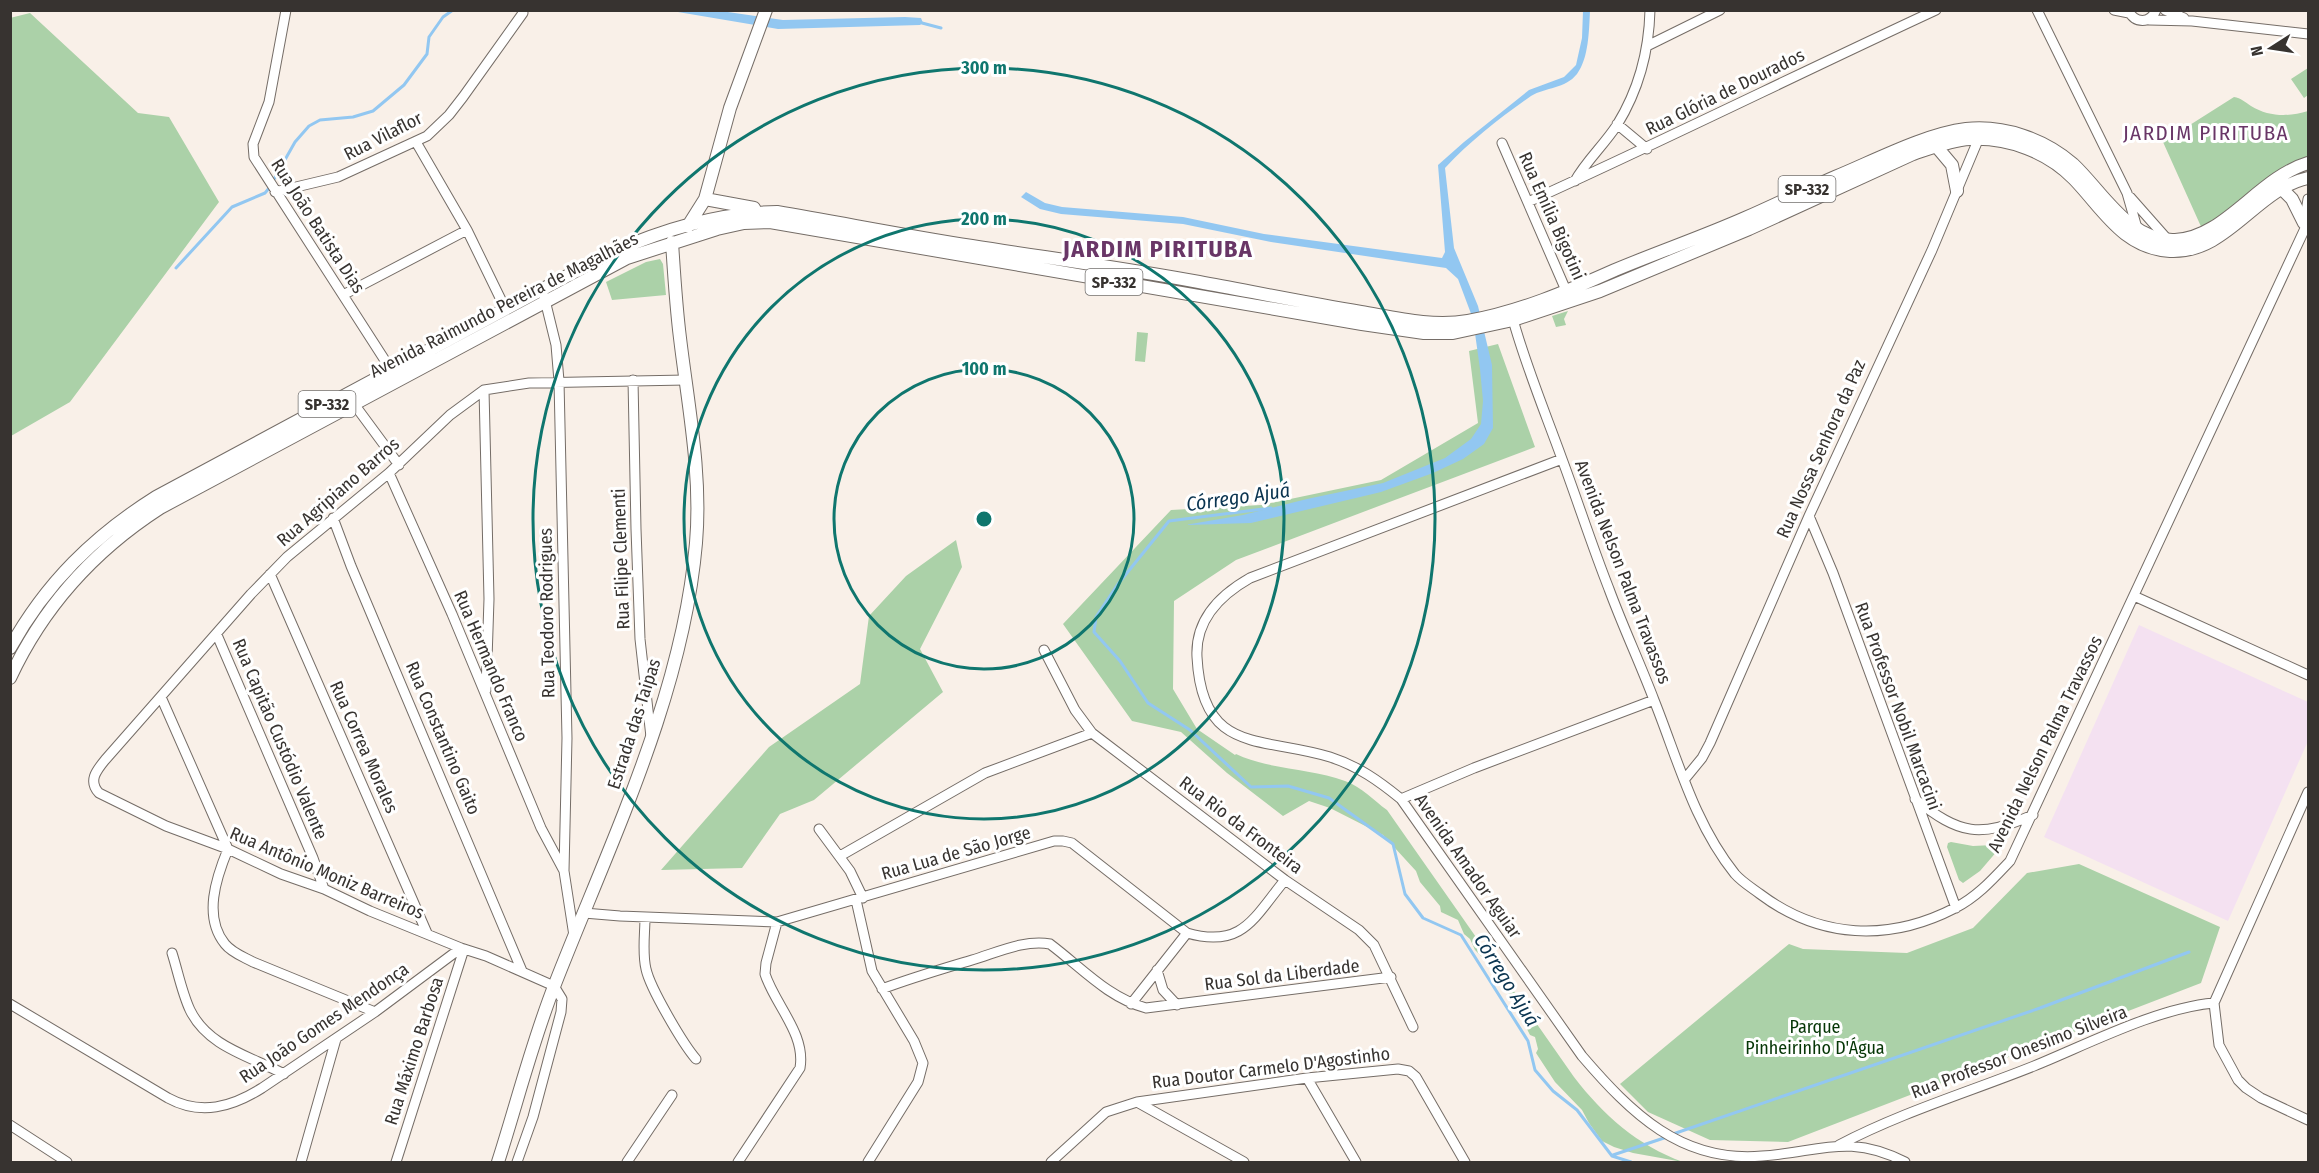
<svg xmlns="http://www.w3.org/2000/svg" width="2319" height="1173" font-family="'Fira Sans Condensed',sans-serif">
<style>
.education{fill:#f4e1f1}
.green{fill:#abd1a8}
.water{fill:#92c7f1}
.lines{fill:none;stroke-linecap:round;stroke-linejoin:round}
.stream{stroke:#92c7f1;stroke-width:3}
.minor-casing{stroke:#756d67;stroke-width:11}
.major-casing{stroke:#756d67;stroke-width:14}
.minor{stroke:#fff;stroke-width:9}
.major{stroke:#fff;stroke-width:12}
.ring{fill:none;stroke:#0f766e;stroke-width:3}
.labels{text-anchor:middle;stroke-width:6;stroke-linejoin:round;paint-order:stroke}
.shield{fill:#fff;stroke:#73706e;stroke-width:1.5}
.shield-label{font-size:16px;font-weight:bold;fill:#373330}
.street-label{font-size:18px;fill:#373330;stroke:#fff}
.park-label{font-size:18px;fill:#063606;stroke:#fff}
.water-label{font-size:20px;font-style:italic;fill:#0a3450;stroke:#fff}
.quarter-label{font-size:21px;letter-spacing:1.5px;fill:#693667;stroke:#fff}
.district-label{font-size:24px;font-weight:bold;letter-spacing:1.5px;fill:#693667;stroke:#fff}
.centre{fill:#0f766e;stroke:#fff;stroke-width:3}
.ring-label{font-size:18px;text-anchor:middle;font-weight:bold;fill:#0f766e;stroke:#fff;stroke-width:6;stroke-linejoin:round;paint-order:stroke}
</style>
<rect width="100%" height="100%" fill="#f9f0e8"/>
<path class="education" d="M2139,625L2308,702V741L2228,921L2044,837Z"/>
<path class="green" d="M30,13L138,113L169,117L219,202L70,402L11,436L10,18Z
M2308,68V95L2304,98L2291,79Z
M2234,97C2241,98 2245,102 2251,106C2269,117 2289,117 2308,111V155L2304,161L2203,231L2163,142Z
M660,259L663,264L666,295L612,300L606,282L646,262Z
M1568,311L1564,319L1566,325L1556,327L1552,316Z
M1137,332L1148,333L1145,362L1135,361Z
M1498,344L1535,447L1236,560L1174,601L1173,689L1197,729L1235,755L1236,754C1270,770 1310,768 1345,781C1362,787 1373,800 1387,810L1574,1077C1604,1116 1637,1145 1683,1162L1633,1153L1614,1147L1602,1141L1589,1123L1582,1110L1555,1082L1536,1053L1538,1049L1535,1037L1530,1035L1511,997L1487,962L1475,950L1470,939L1464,934L1458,920L1441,912L1440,906L1420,882L1416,871L1383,835L1330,808L1309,801L1283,816L1227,773L1181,732L1132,721L1063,624L1171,510L1261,505L1381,480L1478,423L1469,351Z
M956,540L962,567L920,649L943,692L814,800L780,814L742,868L661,870L769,747L860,684L869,616L906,576Z
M1951,842L1973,846L1993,845L1998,847V850L1980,871L1963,883L1959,880L1947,847L1948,843Z
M2079,864L2220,927L2201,983L1788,1142L1710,1140L1648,1112L1620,1084L1789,944L1803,949L1907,953L1973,928L2027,873Z"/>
<path class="water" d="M672,11H721L783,20L905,17L921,18L923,23L920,25L778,29Z
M1583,11H1590C1589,30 1589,58 1577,74C1565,89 1546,87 1531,96C1501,117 1470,141 1445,168L1454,248L1478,306L1492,365L1493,428L1484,444L1463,459L1433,473L1381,492L1251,523L1185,525L1243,515L1307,499L1383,483L1445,458L1471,439L1481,424L1483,401L1480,369L1473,319L1458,279L1446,268L1271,242L1183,224L1061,214L1040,209L1021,197L1026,192L1045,203L1062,207L1183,217L1264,234L1442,258L1445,252L1438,165L1464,142L1529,90L1564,77L1576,65L1582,38Z"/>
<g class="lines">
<path class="stream" d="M922,23L941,28
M273,181L295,142L309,126L320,120L353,117L373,111L404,85L427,54L429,37L443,17L453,10
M176,268L232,207L265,193L270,187
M1271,508L1169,521L1118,584L1096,617L1094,632L1120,661L1148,703L1190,730L1251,787L1288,786L1329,798L1393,844L1405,894L1423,918L1461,935L1528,1041L1535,1070L1553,1091L1577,1110L1612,1156L1631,1162
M1673,1134L2040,1008L2189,952
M1613,1155L1667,1137"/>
<defs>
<path id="minor" d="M286,10L269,102L253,144L254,157L395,376
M2037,10L2127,193L2137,228
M2114,10L2129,13
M2128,10C2135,24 2150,24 2156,10
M2165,10L2184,18
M2149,20L2192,21L2308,34
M1647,46L1720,10
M1617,124L1647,149
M416,142L467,230L505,308
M1502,143L1568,295
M1575,181C1586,161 1604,145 1617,125C1638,91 1649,51 1650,10
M275,192L338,177L427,136L449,115L463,97L523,13
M2130,197L2168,240
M1528,202C1665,140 1800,73 1936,10
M2304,224L2308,199
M343,295L467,230
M544,296L556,345L559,381L567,738L564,871L574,936
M1512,316C1525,364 1545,412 1562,459C1578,502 1592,546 1609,589C1623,627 1640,663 1654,700C1678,760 1694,823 1735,874C1742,882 1752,888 1760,894C1820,939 1889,942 1955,908C1977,897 1993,879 2010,861L2308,222
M633,380L636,529L640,639L651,737
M484,390L489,599L486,690
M354,404L399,465
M1562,459L1250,578C1220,595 1195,620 1197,657C1202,755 1261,736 1330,757C1358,766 1379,781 1401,799L1582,1056C1631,1113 1681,1163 1762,1156C1820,1152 1849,1133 1905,1162
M389,473L452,614L541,828L564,871
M1809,516L1833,573L1956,908
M333,518L351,566L522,971
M270,574L427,933
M2134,596L2308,675
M217,635L313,858L324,889
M1044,650L1075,710L1092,733L1285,880L1359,930L1374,945L1413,1027
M161,697L228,849C216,878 203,917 225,944C232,953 244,957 253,962L375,1012
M1684,780L1702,758L1710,743L1809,516L1932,250L1981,133
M2308,792L2214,1003L2219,1045L2238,1080L2246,1088L2261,1098L2308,1120
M1401,799L1474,768L1654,700
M1915,799C1960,835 1979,838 2033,815
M819,829L850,871L863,898
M840,856L985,773L1092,733
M856,900L872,971L914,1041L923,1063L918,1082L868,1162
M584,913L620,916L777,922L1054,841H1063L1072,843L1187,933C1243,949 1254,917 1285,880
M645,917C645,934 642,953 646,969C650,988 683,1044 696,1059
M172,953C178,972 182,993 190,1010C208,1047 250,1056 284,1074
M1157,970L1163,990L1177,1005
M882,989C911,978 942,969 972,960C996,953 1025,939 1050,944C1082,968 1107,997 1146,1008L1391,977
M10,1004L168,1098C201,1116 232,1107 262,1088L375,1012L461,948
M1131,1004L1187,933
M1307,1078L1356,1162
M1137,1102L1244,1162
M10,1125L67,1162
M1839,1145C1902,1112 1969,1092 2034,1066C2088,1044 2157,1008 2214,1003
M301,1162L336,1039
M396,1162L464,949
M517,1162L533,1117L561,1012L562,999L554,986L486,956L461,948L370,911L324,889L281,874L228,849L166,826L99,793C88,781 96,771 105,760L251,594L287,557L389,473L450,415L484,390L529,383L686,380
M627,1162L672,1095
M738,1162L800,1068C806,1034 775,1005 765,974L766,963L777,922
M1051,1162L1106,1112L1137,1102L1307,1078L1398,1069L1409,1071L1416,1077L1465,1162"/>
<path id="major" d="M1936,146L1952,165L1957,191
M2281,188L2292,199L2304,223
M705,199L754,208
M688,226L705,199L730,108L766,10
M10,648C46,583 94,536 156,497L608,254C662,230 717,213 777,212C842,223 907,236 972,246C1048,258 1124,268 1199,282C1253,292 1307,303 1361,312C1396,318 1432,327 1468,321C1519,312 1568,291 1615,270C1658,252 1702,237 1745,218C1775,205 1805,190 1835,177C1874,161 1925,134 1966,129C2004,125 2044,139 2073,164C2102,191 2129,242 2175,240C2225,238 2258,178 2308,163
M10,678C43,607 95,550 160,508L627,258L717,229L744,223L770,222L1362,324L1424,333H1453L1513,320L1600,291L1749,229L1913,154C1931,148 1951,140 1970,139C2008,137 2048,152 2074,179C2103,209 2123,248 2170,251C2227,254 2256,189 2308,178
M498,1162C517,1103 532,1042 555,984C610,843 683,695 696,543C702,474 688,405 680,338C676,306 674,274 672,242"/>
</defs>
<use href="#minor" class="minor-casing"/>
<use href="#major" class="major-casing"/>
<use href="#minor" class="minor"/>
<use href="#major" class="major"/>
</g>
<g class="ring">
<circle cx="984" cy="519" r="150"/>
<circle cx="984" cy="519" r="300"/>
<circle cx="984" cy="519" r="451"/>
</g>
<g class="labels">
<g class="shield">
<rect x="1778.5" y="176" width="57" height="26" rx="4.5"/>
<rect x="1085.5" y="269" width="57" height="26" rx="4.5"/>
<rect x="298.5" y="391" width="57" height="26" rx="4.5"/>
</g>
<g class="shield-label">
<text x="1807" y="195">SP-332</text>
<text x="1114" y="288">SP-332</text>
<text x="327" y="410">SP-332</text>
</g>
<g class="street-label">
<text transform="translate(1725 92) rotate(-26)" y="6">Rua Glória de Dourados</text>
<text transform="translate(383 136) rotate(-27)" y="6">Rua Vilaflor</text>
<text transform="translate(1552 216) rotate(66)" y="6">Rua Emília Bigotini</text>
<text transform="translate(318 226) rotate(57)" y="6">Rua João Batista Dias</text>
<text transform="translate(504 305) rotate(-27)" y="6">Avenida Raimundo Pereira de Magalhães</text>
<text transform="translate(1821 449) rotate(-66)" y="6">Rua Nossa Senhora da Paz</text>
<text transform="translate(338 492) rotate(-41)" y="6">Rua Agripiano Barros</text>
<text transform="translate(621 559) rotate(-92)" y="6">Rua Filipe Clementi</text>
<text transform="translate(1623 572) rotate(69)" y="6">Avenida Nelson Palma Travassos</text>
<text transform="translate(547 613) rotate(-91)" y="6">Rua Teodoro Rodrigues</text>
<text transform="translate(491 666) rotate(67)" y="6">Rua Hermando Franco</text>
<text transform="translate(1898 706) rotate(70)" y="6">Rua Professor Nobil Marcacini</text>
<text transform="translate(634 724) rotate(-72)" y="6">Estrada das Taipas</text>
<text transform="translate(443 738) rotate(67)" y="6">Rua Constantino Gaito</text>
<text transform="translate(280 739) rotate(67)" y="6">Rua Capitão Custódio Valente</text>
<text transform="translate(2045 744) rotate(-64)" y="6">Avenida Nelson Palma Travassos</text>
<text transform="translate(364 747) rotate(66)" y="6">Rua Correa Morales</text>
<text transform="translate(1241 825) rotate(37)" y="6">Rua Rio da Fronteira</text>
<text transform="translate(956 853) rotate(-16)" y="6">Rua Lua de São Jorge</text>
<text transform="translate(1468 866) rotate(55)" y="6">Avenida Amador Aguiar</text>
<text transform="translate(327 873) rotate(23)" y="6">Rua Antônio Moniz Barreiros</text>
<text transform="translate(1282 975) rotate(-7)" y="6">Rua Sol da Liberdade</text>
<text transform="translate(324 1023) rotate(-34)" y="6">Rua João Gomes Mendonça</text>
<text transform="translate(414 1051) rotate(-72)" y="6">Rua Máximo Barbosa</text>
<text transform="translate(2019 1052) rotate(-21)" y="6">Rua Professor Onesimo Silveira</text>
<text transform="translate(1271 1068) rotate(-7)" y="6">Rua Doutor Carmelo D'Agostinho</text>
</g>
<g class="park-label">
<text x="1815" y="1033">Parque<tspan x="1815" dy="21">Pinheirinho D'Água</tspan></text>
</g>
<g class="water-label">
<text transform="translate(1238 497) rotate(-8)" y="7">Córrego Ajuá</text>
<text transform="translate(1507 980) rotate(58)" y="7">Córrego Ajuá</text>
</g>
<g class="quarter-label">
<text x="2206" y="140">JARDIM PIRITUBA</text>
</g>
<g class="district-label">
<text x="1158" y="257">JARDIM PIRITUBA</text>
</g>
</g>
<circle cx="984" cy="519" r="9" class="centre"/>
<g class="ring-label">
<text x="984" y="74">300 m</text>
<text x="984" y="225">200 m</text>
<text x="984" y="375">100 m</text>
</g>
<rect width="2319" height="1173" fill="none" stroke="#373330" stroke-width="24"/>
<g transform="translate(2271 48) rotate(258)" stroke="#ffffff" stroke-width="4.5" paint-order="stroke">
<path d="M0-4.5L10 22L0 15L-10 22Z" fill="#373330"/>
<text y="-9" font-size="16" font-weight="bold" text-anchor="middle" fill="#373330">N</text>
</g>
</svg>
